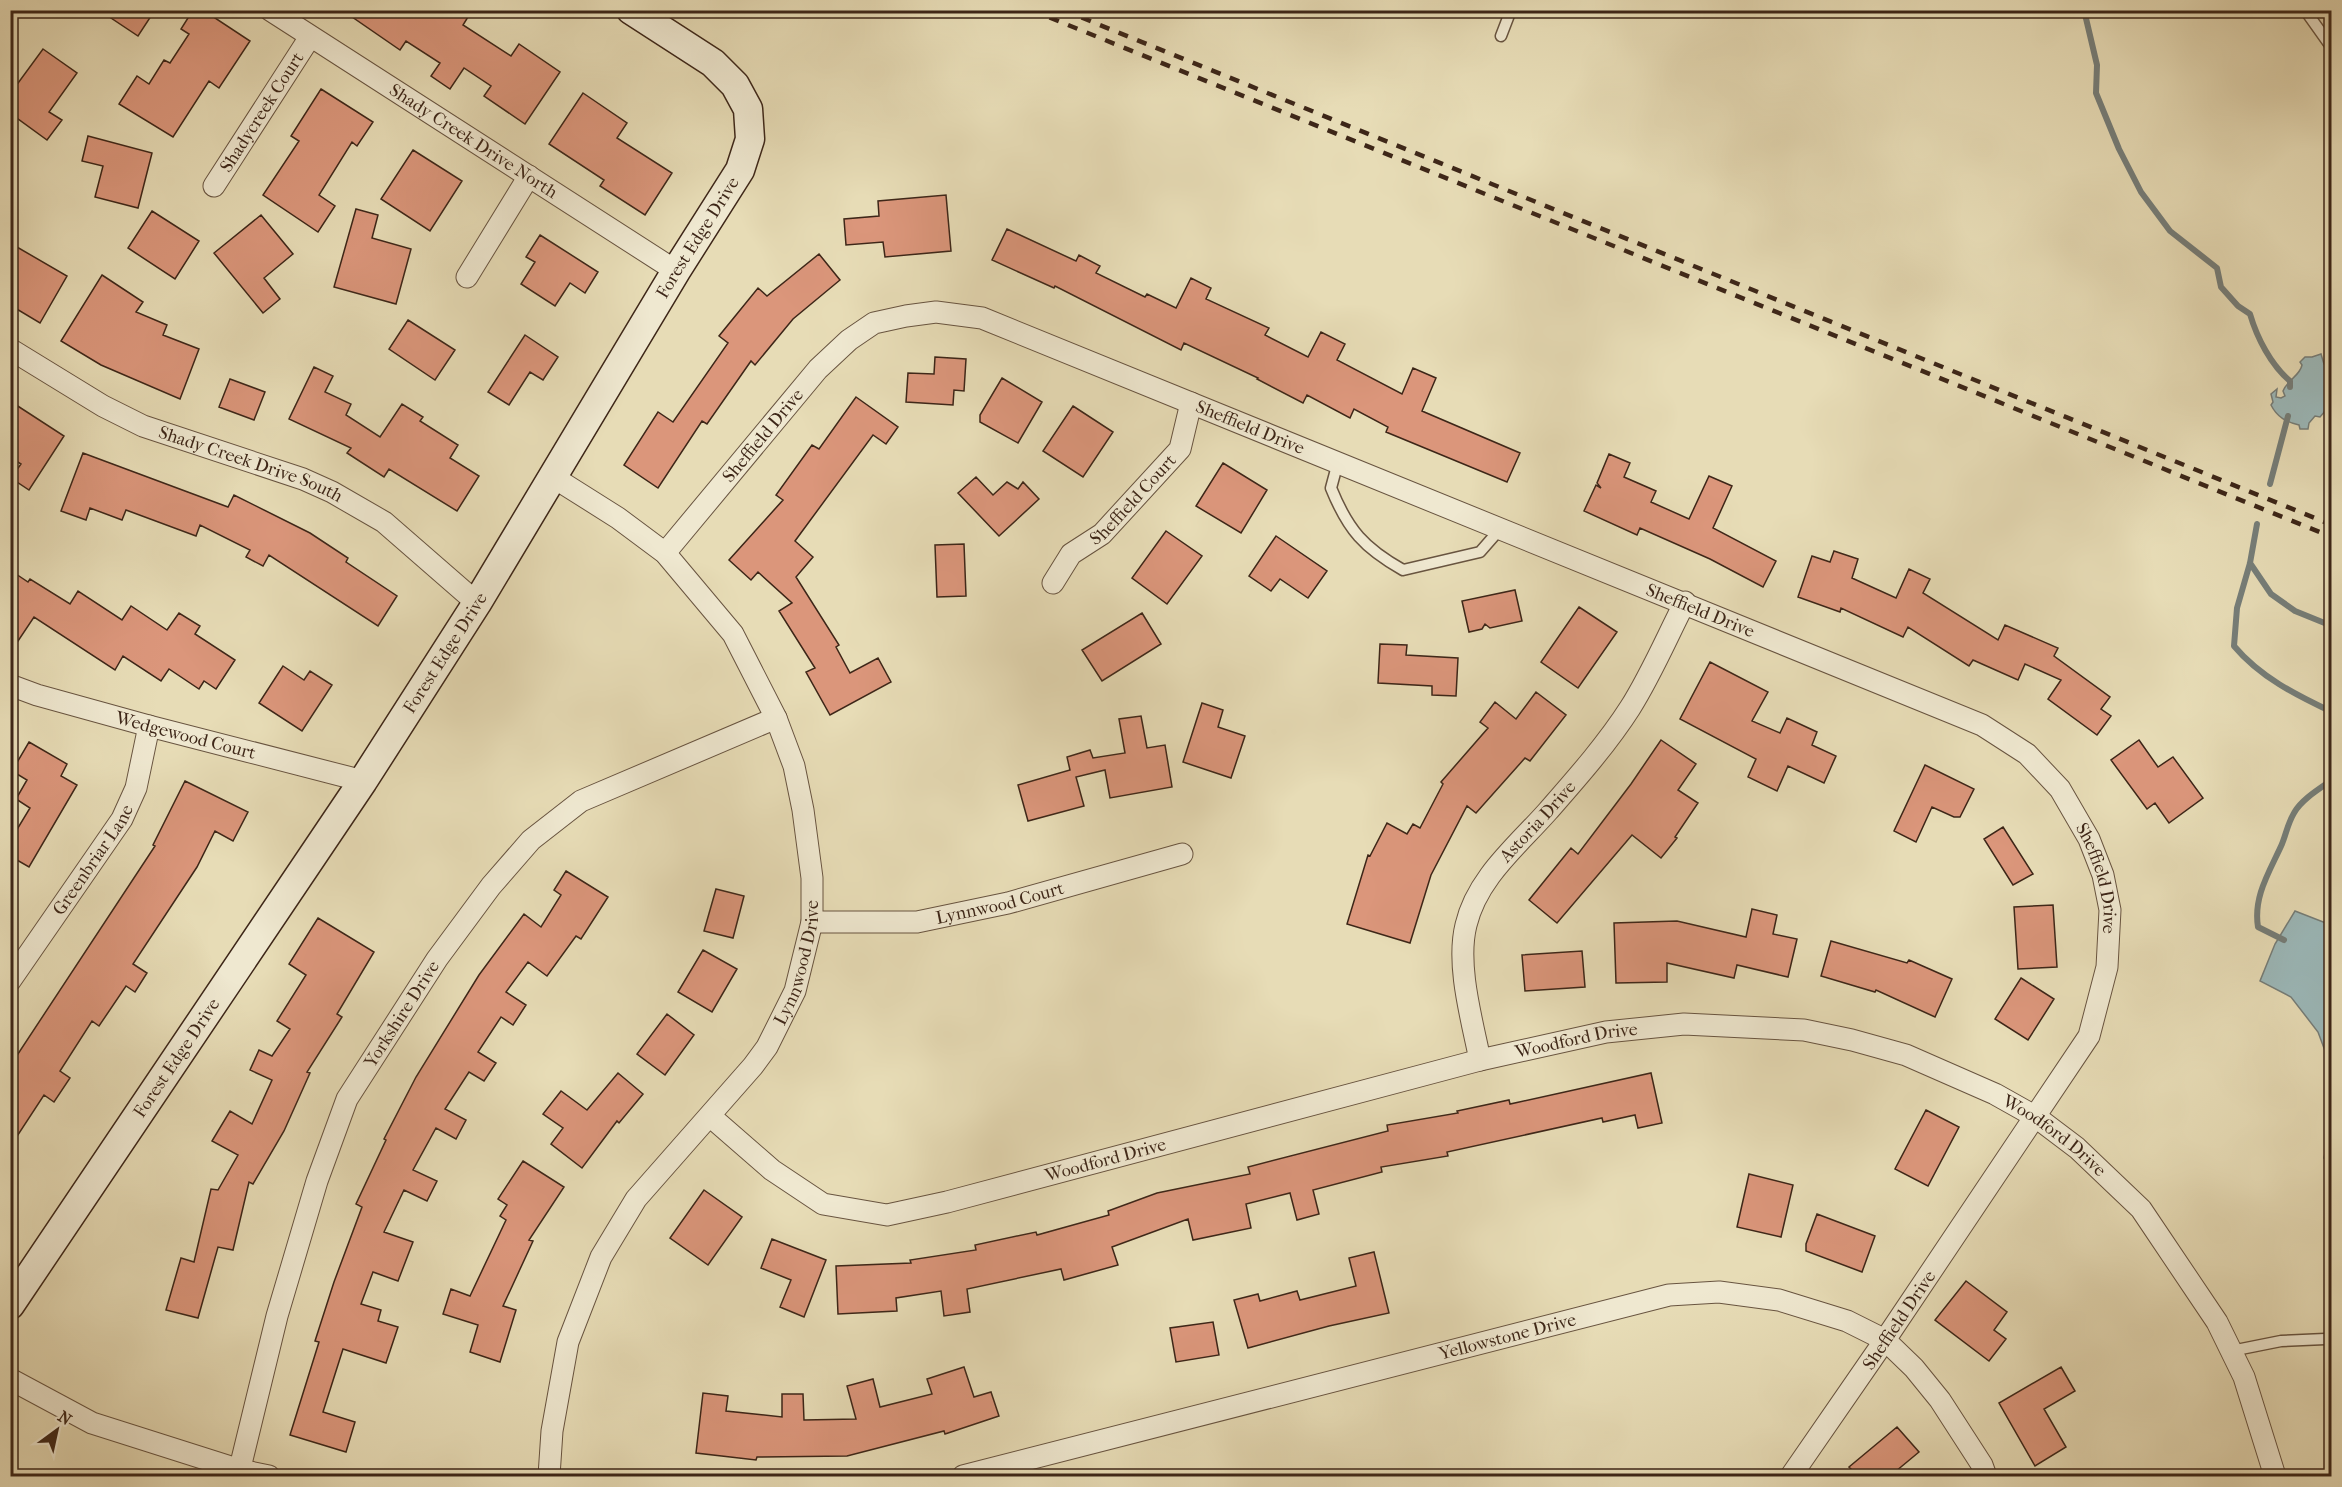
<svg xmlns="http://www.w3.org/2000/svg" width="2342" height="1487" font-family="'IM FELL French Canon',serif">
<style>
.water{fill:#9cb9ba;stroke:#767e79;stroke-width:1.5}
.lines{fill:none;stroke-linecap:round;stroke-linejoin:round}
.stream{stroke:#767e79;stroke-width:6}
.building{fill:#db967b;stroke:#3d2618;stroke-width:1.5}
.lane-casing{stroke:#685440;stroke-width:13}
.street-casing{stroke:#685440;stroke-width:23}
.secondary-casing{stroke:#3d2618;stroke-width:31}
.lane{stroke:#efe8d0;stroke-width:10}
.street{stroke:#efe8d0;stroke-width:21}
.secondary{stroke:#efe8d0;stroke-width:28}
.rail{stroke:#3d2618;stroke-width:4.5;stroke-dasharray:10 10;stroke-linecap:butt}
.labels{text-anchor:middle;stroke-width:4.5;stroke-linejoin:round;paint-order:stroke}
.street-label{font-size:18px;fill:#3d2618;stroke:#efe8d0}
</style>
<rect width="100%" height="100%" fill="#e7dcb6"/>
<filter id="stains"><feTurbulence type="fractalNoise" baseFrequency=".00333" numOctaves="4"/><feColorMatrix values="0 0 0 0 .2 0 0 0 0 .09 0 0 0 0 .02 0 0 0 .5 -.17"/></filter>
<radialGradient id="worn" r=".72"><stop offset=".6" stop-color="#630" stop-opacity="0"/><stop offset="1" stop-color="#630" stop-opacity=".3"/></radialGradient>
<path class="water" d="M2321,354L2324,364L2329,368C2332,385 2333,404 2320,417L2315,416L2309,423L2308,429H2300L2299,425C2286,422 2277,417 2271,405L2273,402L2271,394L2277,389L2276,397L2281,398L2285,396L2283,391C2287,380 2300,376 2302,365L2300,362L2305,357H2312Z
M2295,911L2331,925V1067L2318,1032L2291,997L2260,981L2275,944Z
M2331,1121L2332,1168H2331L2324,1158Z"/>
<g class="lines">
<path class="stream" d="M2084,10L2097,65L2096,93L2119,149L2141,192L2170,231L2217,268L2221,287L2238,306L2250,314C2257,338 2271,365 2290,381V387
M2270,484L2288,416
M2257,524L2250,563L2237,608L2234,646C2260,677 2296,695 2332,712
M2250,563L2271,594L2295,611L2332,626
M2284,940L2258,927C2253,896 2270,871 2282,844C2286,834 2288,823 2294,813C2301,800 2319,789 2332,780"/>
</g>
<path class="building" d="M99,10H155L138,36Z
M193,10H203L250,41L219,88L209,81L173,137L119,104L137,76L149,84L164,60L170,63L189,34L181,29Z
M342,10H458L468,17L463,25L511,56L519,44L560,72L525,124L484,96L491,86L464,68L450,89L431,76L440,63L406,41L400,50Z
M43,49L77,73L49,112L62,120L47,140L10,113V94Z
M321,89L373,122L357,146L352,142L319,195L335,206L318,232L263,195L299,141L291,136Z
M583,93L627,123L617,138L672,173L645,215L600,186L604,180L549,144Z
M88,136L152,153L138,208L95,197L103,166L82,161Z
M413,150L462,181L430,231L381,199Z
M946,195L951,251L885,257L883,242L846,245L844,219L879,216L878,201Z
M356,209L378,215L372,238L411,249L396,304L334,287Z
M152,211L199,241L175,279L128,248Z
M261,215L293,254L264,278L280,299L263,313L214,253Z
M1007,229L1076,261L1079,255L1100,266L1096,273L1145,297L1147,294L1176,308L1191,278L1211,288L1206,299L1269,328L1265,335L1308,357L1321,332L1345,344L1337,360L1402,394L1413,368L1436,378L1422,411L1520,453L1507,482L1386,432L1388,427L1354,409L1350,418L1307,395L1303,403L1257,379L1258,378L1184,343L1181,350L1055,286L1054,288L992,260Z
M540,235L598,272L585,293L570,283L555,306L521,284L535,262L526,257Z
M10,243L67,276L40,323L10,305Z
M819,254L840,280L793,319L755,365L751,361L707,424L702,421L658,488L624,465L658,412L673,422L728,343L719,336L758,288L767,296Z
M102,275L143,302L136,312L167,325L163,335L199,349L180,399L101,365L61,341Z
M408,320L455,350L435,380L389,349Z
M525,335L558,357L543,380L530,372L509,405L488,392Z
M935,357L966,359L964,391L954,390L953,405L906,402L908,373L934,374Z
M314,367L333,376L325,392L351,404L346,415L380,437L402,404L423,417L420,421L458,445L450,458L479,476L457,511L389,469L384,477L347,453L351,448L289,419Z
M1002,378L1042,402L1018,443L980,422V415Z
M230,379L265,392L254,420L219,407Z
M856,397L898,427L886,444L873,435L795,541L813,557L796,577L839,645L836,647L850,673L878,658L891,682L830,715L806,672L815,668L779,611L792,603L758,572L751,580L729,560L783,500L776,495L812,445L819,449Z
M10,401L64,436L29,490L11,478L21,464L10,457Z
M1073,406L1113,432L1083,477L1043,451Z
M83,453L228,507L234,495L310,533L348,558L346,562L397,596L378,626L269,555L263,566L246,557L250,550L200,525L196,536L126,510L122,520L90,508L86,520L61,511Z
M1609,454L1630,463L1624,477L1656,491L1651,502L1689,519L1709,476L1732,486L1713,528L1776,561L1763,587L1710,559L1640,528L1637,535L1584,511L1596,485L1601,488L1597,483Z
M1223,463L1267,490L1241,533L1196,506Z
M976,477L993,495L1007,482L1018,489L1023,482L1039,499L999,536L958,493Z
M1166,531L1202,556L1167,604L1132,578Z
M1276,536L1327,571L1308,598L1280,579L1271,591L1249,576Z
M964,544L966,596L937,597L935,545Z
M1834,551L1858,559L1852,578L1896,598L1909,569L1930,579L1923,593L1998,640L2005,625L2058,648L2054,656L2110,697L2101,709L2111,716L2097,735L2048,699L2061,680L2025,664L2018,680L1973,660L1969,666L1908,627L1903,637L1841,608L1840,612L1798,597L1812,556L1830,562Z
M10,570L28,582L30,579L70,604L78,591L122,620L131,606L167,630L179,613L200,626L195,634L235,660L216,689L204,681L199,689L169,669L161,681L123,656L115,670L34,617L10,653Z
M1515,590L1522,621L1490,628L1485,624L1482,629L1469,632L1462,601Z
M1579,607L1617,632L1578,688L1541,662Z
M1142,613L1161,644L1102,681L1082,650Z
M1380,644L1407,645L1406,655L1458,658L1456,696L1432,695V686L1378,683Z
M1710,662L1768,692L1752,721L1780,733L1787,718L1817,732L1812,745L1836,756L1824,783L1788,766L1777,791L1748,777L1756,759L1680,719Z
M283,666L304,680L310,671L332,685L302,731L259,703Z
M1536,692L1566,715L1530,761L1525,758L1476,813L1467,806L1431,875L1410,943L1347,924L1368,855L1370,856L1387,823L1407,834L1413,824L1420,828L1443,784L1441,782L1488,728L1480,722L1495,702L1516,719Z
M1202,703L1223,710L1218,727L1245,736L1231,778L1183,762Z
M1141,716L1147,748L1165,745L1172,787L1110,798L1105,770L1076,777L1084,806L1028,821L1018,785L1070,770L1067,757L1090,750L1093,758L1125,753L1119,719Z
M1661,740L1696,764L1678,790L1698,803L1675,837L1677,838L1661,858L1632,835L1557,923L1529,900L1571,848L1578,854L1631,784Z
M2139,740L2158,767L2173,757L2203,798L2169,823L2155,803L2147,809L2111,760Z
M29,742L67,764L61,776L77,785L29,867L10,856V841L30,808L16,799L27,780L12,771Z
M1925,765L1974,789L1960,817H1954L1932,807L1916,842L1894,831Z
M185,781L248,812L233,841L215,831L197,867L133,964L147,973L135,992L126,986L99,1026L92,1021L60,1071L70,1078L54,1102L44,1095L10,1147V1066L155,846L153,845Z
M2003,827L2033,874L2013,885L1984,839Z
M566,871L608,897L581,939L576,936L547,976L528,962L506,992L526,1005L513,1025L501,1017L478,1052L496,1063L484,1081L469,1072L445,1109L466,1120L456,1139L436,1128L413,1170L437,1181L427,1201L404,1190L384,1232L413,1242L398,1281L373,1272L361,1304L381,1310L378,1321L398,1327L386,1363L343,1349L323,1412L355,1422L346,1452L290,1435L319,1342L315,1341L334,1282L362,1207L356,1204L386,1140L384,1139L416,1077L479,975L524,914L541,927L561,895L554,890Z
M716,889L744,896L733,938L704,931Z
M2053,905L2057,967L2018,969L2014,907Z
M1752,909L1777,915L1773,934L1797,939L1788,977L1737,965L1734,978L1667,963V982L1616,983L1614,923L1677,921L1746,937Z
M318,918L374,952L337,1014L342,1017L307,1072L310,1073L284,1131L253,1184L249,1182L233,1250L218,1247L198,1318L166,1310L181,1258L194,1262L211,1189L218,1190L238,1155L212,1141L230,1111L252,1124L272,1080L250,1070L259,1050L272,1056L290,1029L277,1021L306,975L289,964Z
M1831,941L1907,963L1909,960L1952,979L1935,1017L1876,990L1875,992L1821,976Z
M703,950L737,969L712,1012L678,992Z
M1582,951L1585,987L1525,991L1522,955Z
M2021,978L2054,999L2028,1040L1995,1019Z
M667,1014L694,1035L665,1075L637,1054Z
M618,1073L643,1094L619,1123L617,1121L582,1168L551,1144L563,1128L543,1114L561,1091L587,1110Z
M1651,1073L1662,1123L1638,1128L1635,1115L1603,1122L1602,1118L1447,1152L1448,1156L1381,1167L1382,1172L1313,1190L1319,1214L1297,1220L1290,1193L1246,1204L1251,1228L1193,1240L1188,1219L1112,1247L1118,1265L1064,1280L1061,1269L967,1289L970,1312L944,1316L941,1291L896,1298L897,1311L838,1314L836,1266L911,1263L910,1260L976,1250L975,1245L1036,1232L1037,1235L1109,1215L1108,1211L1157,1193L1250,1174L1248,1167L1388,1131L1387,1125L1458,1113L1457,1111L1509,1100L1510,1104Z
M1926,1110L1959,1127L1928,1186L1895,1169Z
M523,1161L564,1187L529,1240L533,1241L503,1306L516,1310L500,1362L470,1352L478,1325L443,1314L451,1289L470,1296L506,1220L500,1216L507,1205L498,1199Z
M1749,1174L1793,1185L1781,1237L1737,1227Z
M704,1190L742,1217L708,1265L670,1238Z
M1817,1214L1875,1236L1862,1272L1806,1251V1244Z
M772,1239L826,1260L804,1317L780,1307L791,1280L761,1268Z
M1374,1252L1389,1313L1329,1326L1248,1348L1234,1300L1258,1294L1260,1301L1297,1291L1300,1300L1356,1286L1349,1258Z
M1966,1281L2007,1312L1994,1330L2006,1339L1989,1361L1935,1320Z
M1213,1322L1219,1355L1176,1362L1170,1328Z
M964,1367L974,1397L991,1392L999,1416L945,1434L944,1431L847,1456L757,1457L756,1460L696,1453L703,1393L728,1396L726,1411L782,1417V1394H803L804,1420L856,1419L847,1386L873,1379L880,1407L932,1394L927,1379Z
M2061,1367L2075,1391L2044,1409L2066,1447L2035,1466L1999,1403Z
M1897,1427L1919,1452L1890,1476H1858L1849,1467Z"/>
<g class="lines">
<defs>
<path id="lane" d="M2305,10L2332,48
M1501,36L1511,10
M1338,462L1331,488C1348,530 1364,548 1403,570L1480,552L1501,528
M2231,1351L2281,1341L2325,1339"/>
<g id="street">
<path id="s1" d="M270,10L676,271"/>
<path id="s2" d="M214,186L310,37"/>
<path d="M467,277L529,176"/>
<path id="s3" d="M10,349L103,406L143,426L303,479L332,492L384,522L477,603"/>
<path id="s4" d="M665,553L818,369L849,340L874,323L906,316L936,312L982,318L1982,725L2027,754L2060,789L2089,839L2103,875L2110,910L2107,967L2089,1036L1885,1340L1791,1476"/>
<path id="s5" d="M1053,583L1071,554L1102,534L1180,449L1191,403"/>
<path id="s6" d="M10,685L37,695L149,726L363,781"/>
<path id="s7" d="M812,922H917L1008,903L1182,854"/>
<path id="s8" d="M10,981L122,819L136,788L149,726"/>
<path id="s9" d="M1480,1060C1472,1020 1456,965 1466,925C1477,878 1517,846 1548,811C1576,779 1607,744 1630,708C1651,675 1667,637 1685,602"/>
<path id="s10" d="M710,1116L772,1170L823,1204L887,1215L947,1202L1480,1060L1606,1032L1684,1024L1804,1030L1852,1040L1906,1055L1995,1094L2036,1117L2077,1148L2141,1209L2217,1322L2244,1377L2275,1476"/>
<path d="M10,1379L92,1423L240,1470L269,1476"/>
<path id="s11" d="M238,1476L277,1316L317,1181L347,1099L437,959L491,886L531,840L581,801L776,718"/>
<path id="s12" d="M549,1476L552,1431L568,1342L601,1257L636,1199L753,1066L767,1047L795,991L812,922V878L803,810L794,766L776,718L733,634L665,553L618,518L553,477"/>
<path id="s13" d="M963,1476L1669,1295L1719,1292L1779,1300L1847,1321L1885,1340L1914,1368L1940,1400L1982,1465L1986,1476"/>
</g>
<g id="secondary">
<path id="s14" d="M10,1305L363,781L477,603L676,271L740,170L750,139L748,109L735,85L713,63L631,10"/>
</g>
</defs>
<use href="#lane" class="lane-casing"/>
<use href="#street" class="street-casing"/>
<use href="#secondary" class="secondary-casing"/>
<use href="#lane" class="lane"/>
<use href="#street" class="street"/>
<use href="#secondary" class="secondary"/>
<path class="rail" d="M1031,10L2332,537
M1063,10L2332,525"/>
</g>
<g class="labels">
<g class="street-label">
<text dy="6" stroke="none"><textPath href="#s2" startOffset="88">Shadycreek Court</textPath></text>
<text dy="6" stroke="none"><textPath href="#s1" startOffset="242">Shady Creek Drive North</textPath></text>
<text dy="6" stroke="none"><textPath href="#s14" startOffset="1270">Forest Edge Drive</textPath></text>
<text dy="6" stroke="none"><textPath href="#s4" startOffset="711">Sheffield Drive</textPath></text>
<text dy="6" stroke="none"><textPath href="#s4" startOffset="153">Sheffield Drive</textPath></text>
<text dy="6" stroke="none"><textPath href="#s3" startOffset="268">Shady Creek Drive South</textPath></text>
<text dy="6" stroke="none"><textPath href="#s5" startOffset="117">Sheffield Court</textPath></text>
<text dy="6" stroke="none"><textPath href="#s4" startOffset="1197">Sheffield Drive</textPath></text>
<text dy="6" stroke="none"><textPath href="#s14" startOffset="784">Forest Edge Drive</textPath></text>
<text dy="6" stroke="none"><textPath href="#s6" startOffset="183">Wedgewood Court</textPath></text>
<text dy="6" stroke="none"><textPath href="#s9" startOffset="264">Astoria Drive</textPath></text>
<text dy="6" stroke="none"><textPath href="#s8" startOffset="147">Greenbriar Lane</textPath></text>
<text dy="6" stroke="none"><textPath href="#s4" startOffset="1701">Sheffield Drive</textPath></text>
<text dy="6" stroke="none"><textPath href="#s7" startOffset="190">Lynnwood Court</textPath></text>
<text dy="6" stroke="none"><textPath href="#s12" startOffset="586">Lynnwood Drive</textPath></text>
<text dy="6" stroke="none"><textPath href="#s11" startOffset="494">Yorkshire Drive</textPath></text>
<text dy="6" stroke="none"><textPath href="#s10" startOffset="920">Woodford Drive</textPath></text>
<text dy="6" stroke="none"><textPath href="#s14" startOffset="298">Forest Edge Drive</textPath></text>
<text dy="6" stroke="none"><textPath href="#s10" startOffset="1424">Woodford Drive</textPath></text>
<text dy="6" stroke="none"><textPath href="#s10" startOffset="434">Woodford Drive</textPath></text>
<text transform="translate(1899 1320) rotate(-56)" y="6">Sheffield Drive</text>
<text dy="6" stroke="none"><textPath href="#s13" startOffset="562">Yellowstone Drive</textPath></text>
</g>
</g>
<rect width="2342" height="1487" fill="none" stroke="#e7dcb6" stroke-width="36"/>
<rect x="12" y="12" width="2318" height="1463" fill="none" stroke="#3d2618" stroke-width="3"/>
<rect x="18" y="18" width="2306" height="1451" fill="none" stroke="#3d2618" stroke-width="1.5"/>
<g transform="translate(57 1430) rotate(33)" stroke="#efe8d0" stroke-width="4.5" paint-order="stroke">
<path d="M0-4.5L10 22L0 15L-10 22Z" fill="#3d2618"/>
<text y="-9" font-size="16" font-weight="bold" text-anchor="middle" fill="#3d2618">N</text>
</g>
<rect width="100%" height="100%" filter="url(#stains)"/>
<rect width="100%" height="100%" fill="url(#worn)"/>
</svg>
